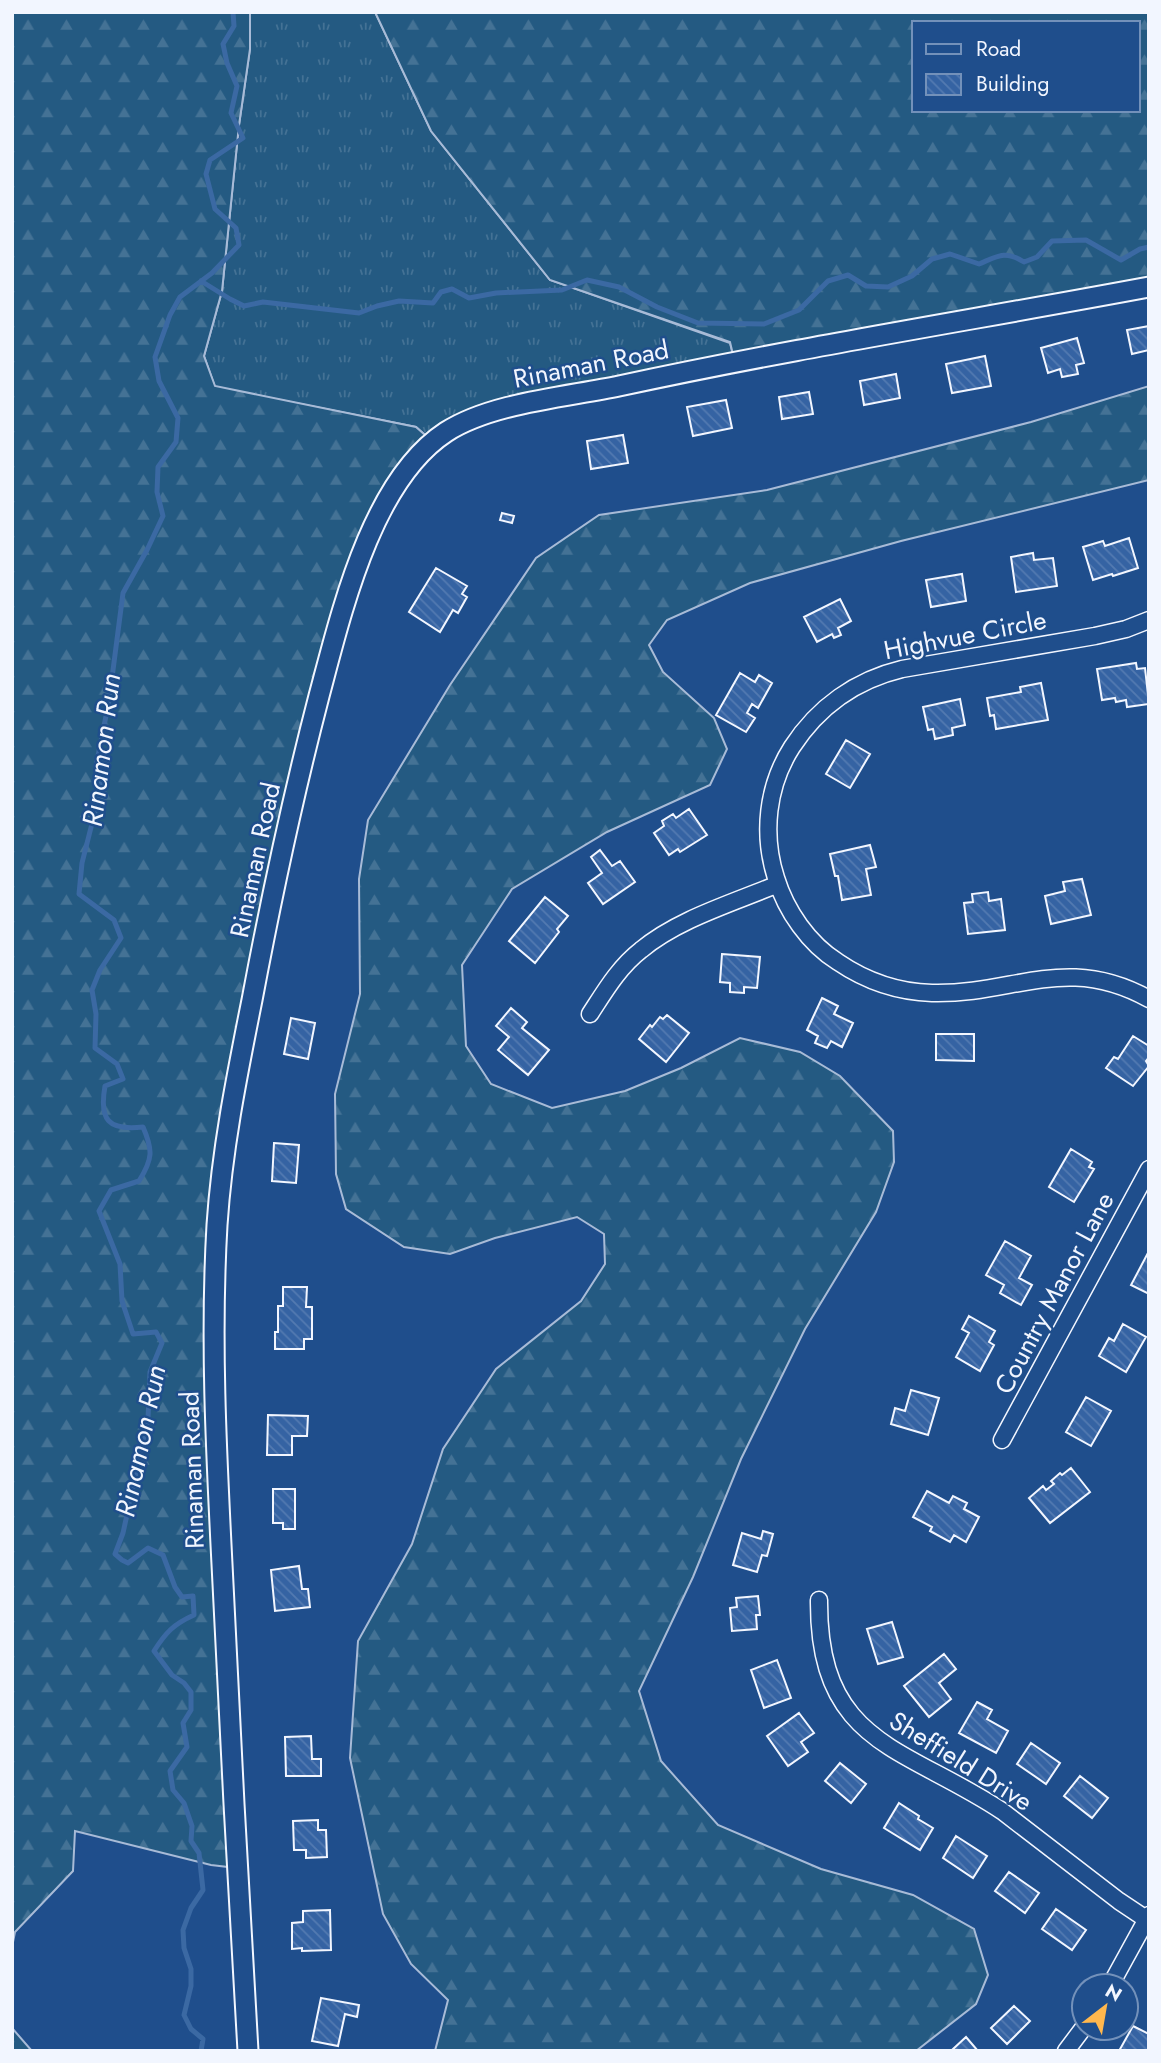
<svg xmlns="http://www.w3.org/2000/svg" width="1161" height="2063" font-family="Jost,sans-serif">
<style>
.grass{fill:url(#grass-tufts);stroke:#a8bbd7;stroke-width:2}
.forest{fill:url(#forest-firs);stroke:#a8bbd7;stroke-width:2;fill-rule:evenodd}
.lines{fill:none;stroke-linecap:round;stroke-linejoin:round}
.stream{stroke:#3b69a3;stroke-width:5}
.building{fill:url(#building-back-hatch);stroke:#f2f6ff;stroke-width:2}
.minor-casing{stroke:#f2f6ff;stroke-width:19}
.tertiary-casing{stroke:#f2f6ff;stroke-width:23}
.minor{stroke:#1f4e8c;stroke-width:16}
.tertiary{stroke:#1f4e8c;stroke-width:19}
.labels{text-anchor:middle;stroke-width:5;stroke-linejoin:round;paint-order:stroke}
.street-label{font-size:26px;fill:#f2f6ff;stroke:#1f4e8c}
.water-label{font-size:28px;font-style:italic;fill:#f2f6ff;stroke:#1f4e8c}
</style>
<defs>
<pattern id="grass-tufts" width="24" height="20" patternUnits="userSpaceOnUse" patternTransform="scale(1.75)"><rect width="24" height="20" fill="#245a82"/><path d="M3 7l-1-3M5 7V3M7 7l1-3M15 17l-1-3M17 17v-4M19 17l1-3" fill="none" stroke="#447295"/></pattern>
<pattern id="forest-firs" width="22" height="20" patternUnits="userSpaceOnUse" patternTransform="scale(1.75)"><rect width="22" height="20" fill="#245a82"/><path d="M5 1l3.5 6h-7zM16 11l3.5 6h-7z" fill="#447295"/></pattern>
<pattern id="building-back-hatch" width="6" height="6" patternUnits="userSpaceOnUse" patternTransform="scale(1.75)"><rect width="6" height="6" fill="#3563a3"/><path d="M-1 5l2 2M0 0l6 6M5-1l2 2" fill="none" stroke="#537ab1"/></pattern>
</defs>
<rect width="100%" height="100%" fill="#1f4e8c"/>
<path class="grass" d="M250,12H375L431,131L550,280L730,343L735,363L500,409L433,442L416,427L215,387L204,356L222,291L239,125L250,49Z"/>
<path class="forest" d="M12,12H250V49L239,125L222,291L204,356L215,386L416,427L433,442L397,484L316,708L217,1227L237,1868L211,1865L75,1831L73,1871L15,1932L12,1947Z
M375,12H1149V287L735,363L730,342L550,280L431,131ZM914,23H1138V110H914Z
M1149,386V480L901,541L750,583L667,620L649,645L663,672L714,718L727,749L710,785L607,832L512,889L462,965L466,1046L491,1084L552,1108L625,1091L681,1068L740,1038L800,1052L840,1076L893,1131L894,1162L876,1212L805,1329L741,1459L693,1577L639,1691L661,1761L718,1825L821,1869L913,1895L974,1929L988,1975L976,2004L916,2051H435L448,2000L411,1964L383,1914L350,1758L358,1641L412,1544L443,1449L496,1369L581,1301L605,1264L604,1234L577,1217L495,1238L450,1254L404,1247L346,1209L336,1174L335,1094L360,994L359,879L368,820L450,685L536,558L599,515L767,490L1031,422Z
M12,2028L32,2051H12Z"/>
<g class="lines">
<path class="stream" d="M201,281L230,299L244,306L263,302L359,313L377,306L399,301L433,303L441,292L452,289L469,298L496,293L562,290L587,280L619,287L657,307L698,323L764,324L799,310L828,281L848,275L866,286L888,287L912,276L932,259L950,254L979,264C998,256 1005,250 1024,262L1037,257L1052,241L1086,240L1121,260L1140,249L1149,247
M201,2051L203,2039L191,2029L184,2015L191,1986V1969L184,1948L183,1930L191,1908L203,1890L199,1853L191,1841L192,1826L184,1803L173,1790L170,1771L187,1747L183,1723L191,1710V1692L184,1683L172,1675L154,1651C166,1632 174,1624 194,1615L193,1596L182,1597L175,1587L163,1555L148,1548L128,1563L122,1560L115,1554L123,1533L148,1419L150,1372L162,1343L156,1332L133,1334L122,1301L120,1264L99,1211L111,1190L139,1181C153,1159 153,1150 143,1127C108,1131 99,1120 105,1086L123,1079L117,1064L95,1048L96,1014L92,990L100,970L121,938L114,920L79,894L82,863L102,784L96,766L109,701L123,593L147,550L163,516L157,492L158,467L176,442L178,418L159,381L155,357L170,315L180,297L212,273L239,245L236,228L215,209L206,174L210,160L243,138L231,113L237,86L227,63L223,44L234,26L233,12"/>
</g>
<path class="building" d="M1149,326V350L1132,354L1127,330Z
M1077,338L1084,363L1076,365L1078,374L1062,377L1060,369L1048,373L1041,348Z
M985,356L991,386L952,393L946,364Z
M896,374L900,398L864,405L860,381Z
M809,392L813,414L782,419L779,397Z
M726,400L732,428L693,436L687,407Z
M623,435L628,463L591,469L587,441Z
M502,513L514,516L512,523L500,520Z
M1129,538L1138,568L1113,576L1112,574L1093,580L1083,547L1103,541L1105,546Z
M1033,553L1034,560L1053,558L1057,586L1016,592L1011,557Z
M436,568L467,586L462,594L467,597L458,613L453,610L440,632L409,612Z
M962,574L966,601L931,607L926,580Z
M840,599L851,621L838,628L841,635L834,638L832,634L817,642L804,617Z
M1136,663L1137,669L1145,668L1149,704L1127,707L1126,700L1116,702L1115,698L1102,700L1097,669Z
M740,673L755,682L759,675L772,683L758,708L752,704L747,713L755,718L746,732L716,715Z
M1041,683L1048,720L996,729L994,715L990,716L987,698L1021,692L1020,687Z
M960,699L965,725L952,728L953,735L935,739L933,729L928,730L923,707Z
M846,740L870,754L850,788L826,774Z
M689,809L707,835L680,852L678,849L669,855L654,833L664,826L662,821L673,814L676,818Z
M870,845L876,867L866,869L871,895L842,900L838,876H835L830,854Z
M600,850L612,866L620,861L635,882L603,904L588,883L602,873L591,857Z
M1082,879L1091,915L1051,924L1045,896L1065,891L1063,882Z
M988,892L989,901L1001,899L1005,930L968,934L964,903L973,902L972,894Z
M545,897L568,916L557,929L559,932L535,963L509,941Z
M722,954L760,957L757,988L744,987V993L730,992V983L720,982Z
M822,998L838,1006L834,1014L853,1023L842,1047L831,1041L827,1048L815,1043L818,1036L807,1030Z
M511,1008L527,1022L522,1028L549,1050L528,1075L498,1050L509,1037L496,1026Z
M667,1015L689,1033L666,1062L639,1039L650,1025L652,1027L660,1017L663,1019Z
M291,1018L315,1023L308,1059L284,1054Z
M936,1034H974V1061L936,1060Z
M1133,1036L1149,1046V1057L1146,1061L1149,1066L1133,1086L1106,1068L1114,1057L1118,1059Z
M274,1143L299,1145L296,1183L272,1181Z
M1071,1149L1092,1162L1089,1167L1094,1169L1074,1202L1049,1187Z
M1005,1241L1031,1256L1019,1278L1032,1285L1021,1305L1000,1293L1004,1285L986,1275Z
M1149,1251V1294L1131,1285Z
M283,1287H307L306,1307H312V1339H304V1349H275V1332H278V1306H283Z
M969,1316L995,1331L989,1342L994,1345L980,1371L956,1357L969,1333L962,1329Z
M1123,1324L1146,1337L1126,1372L1099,1356L1109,1338L1114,1341Z
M911,1390L939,1398L928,1435L891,1424L895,1408L905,1411Z
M1086,1397L1111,1411L1091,1446L1066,1432Z
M268,1415L308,1416L307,1436H292V1455H267Z
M1071,1468L1090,1492L1050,1523L1029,1498L1043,1486L1046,1490L1054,1484L1051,1481L1060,1473L1062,1475Z
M273,1489H295V1529H283V1523H273Z
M927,1491L949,1503L953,1496L967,1503L964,1509L979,1517L966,1542L954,1535L950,1542L930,1531L932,1527L913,1517Z
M763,1531L773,1534L767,1556L762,1555L757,1572L733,1565L742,1533L761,1539Z
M299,1566L302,1589H308L310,1607L275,1611L271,1570Z
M758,1596L760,1615H756L757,1629L732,1631L730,1608L737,1607L736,1598Z
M892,1622L903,1657L878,1664L867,1629Z
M944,1654L956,1669L939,1683L951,1699L929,1717L904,1686Z
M777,1660L791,1698L764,1708L751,1670Z
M977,1702L992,1710L987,1719L1008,1731L996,1753L959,1733Z
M799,1713L814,1733L801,1742L808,1752L788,1766L767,1736Z
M311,1736L312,1759H321V1776H286L285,1737Z
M1031,1743L1060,1763L1046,1784L1017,1764Z
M840,1763L866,1784L851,1803L825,1781Z
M1080,1776L1108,1798L1092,1818L1064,1796Z
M899,1803L919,1816L918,1819L933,1828L920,1850L884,1828Z
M318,1820V1830H326L327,1857L306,1858V1850H294L293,1821Z
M956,1836L987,1856L973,1878L943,1858Z
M1009,1872L1039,1893L1025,1913L995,1891Z
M1056,1909L1086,1930L1072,1950L1042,1929Z
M330,1910L331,1950L302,1951V1948L292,1949V1923L303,1922V1911Z
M321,1998L359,2005L357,2017L345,2014L338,2046L312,2041Z
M1014,2006L1030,2021L1007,2044L991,2028Z
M1133,2026L1149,2034V2051H1119Z
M966,2037L978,2051H952V2050Z"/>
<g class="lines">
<defs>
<path id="minor" d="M1149,620L1126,629L1095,636L902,669C856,680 818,707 792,747C767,786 762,834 776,878C786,911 809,944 838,962C866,981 898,992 932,993C1015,995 1066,953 1149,999
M590,1014C605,991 619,967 641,950C678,919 733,903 778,884
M1002,1440L1149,1169
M819,1600C818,1745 904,1746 1002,1811L1119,1901L1146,1919
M1110,1986L1149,1915
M1066,2051L1084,2027"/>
<path id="tertiary" d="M248,2051C239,1895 230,1740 223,1584C217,1465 210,1345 217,1225C222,1149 237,1075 252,1000C271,899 293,796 319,696C341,614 371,481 446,432C491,403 566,397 619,386C795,348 972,320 1149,287"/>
</defs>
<use href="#minor" class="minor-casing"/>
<use href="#tertiary" class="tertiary-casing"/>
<use href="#minor" class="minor"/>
<use href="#tertiary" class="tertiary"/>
</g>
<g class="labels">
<g class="street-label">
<text transform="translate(591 364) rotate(-11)" y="9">Rinaman Road</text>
<text transform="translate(965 635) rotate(-11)" y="9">Highvue Circle</text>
<text transform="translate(255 860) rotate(-78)" y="9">Rinaman Road</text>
<text transform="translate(1054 1293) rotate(-62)" y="9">Country Manor Lane</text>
<text transform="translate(192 1470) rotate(-92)" y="9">Rinaman Road</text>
<text transform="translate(961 1761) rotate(32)" y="9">Sheffield Drive</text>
</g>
<g class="water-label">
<text transform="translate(101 750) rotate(-83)" y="10">Rinamon Run</text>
<text transform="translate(140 1441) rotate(-78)" y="10">Rinamon Run</text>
</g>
</g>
<rect width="1161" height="2063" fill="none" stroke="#f2f6ff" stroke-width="28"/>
<rect x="912" y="21" width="228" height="91" fill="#1f4e8c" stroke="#7391ba" stroke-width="2"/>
<rect x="926" y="44" width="35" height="10" fill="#1f4e8c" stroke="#7391ba" stroke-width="2"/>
<text x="976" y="56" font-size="21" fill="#f2f6ff">Road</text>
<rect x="926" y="74" width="35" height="21" fill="url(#building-back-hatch)" stroke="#7391ba" stroke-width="2"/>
<text x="976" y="91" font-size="21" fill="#f2f6ff">Building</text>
<g transform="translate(1105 2007) rotate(31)"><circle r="33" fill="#1f4e8c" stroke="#7391ba" stroke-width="2"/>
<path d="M0-5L12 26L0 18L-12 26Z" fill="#ffb74d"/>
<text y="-10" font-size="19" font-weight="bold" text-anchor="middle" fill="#f2f6ff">N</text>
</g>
</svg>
